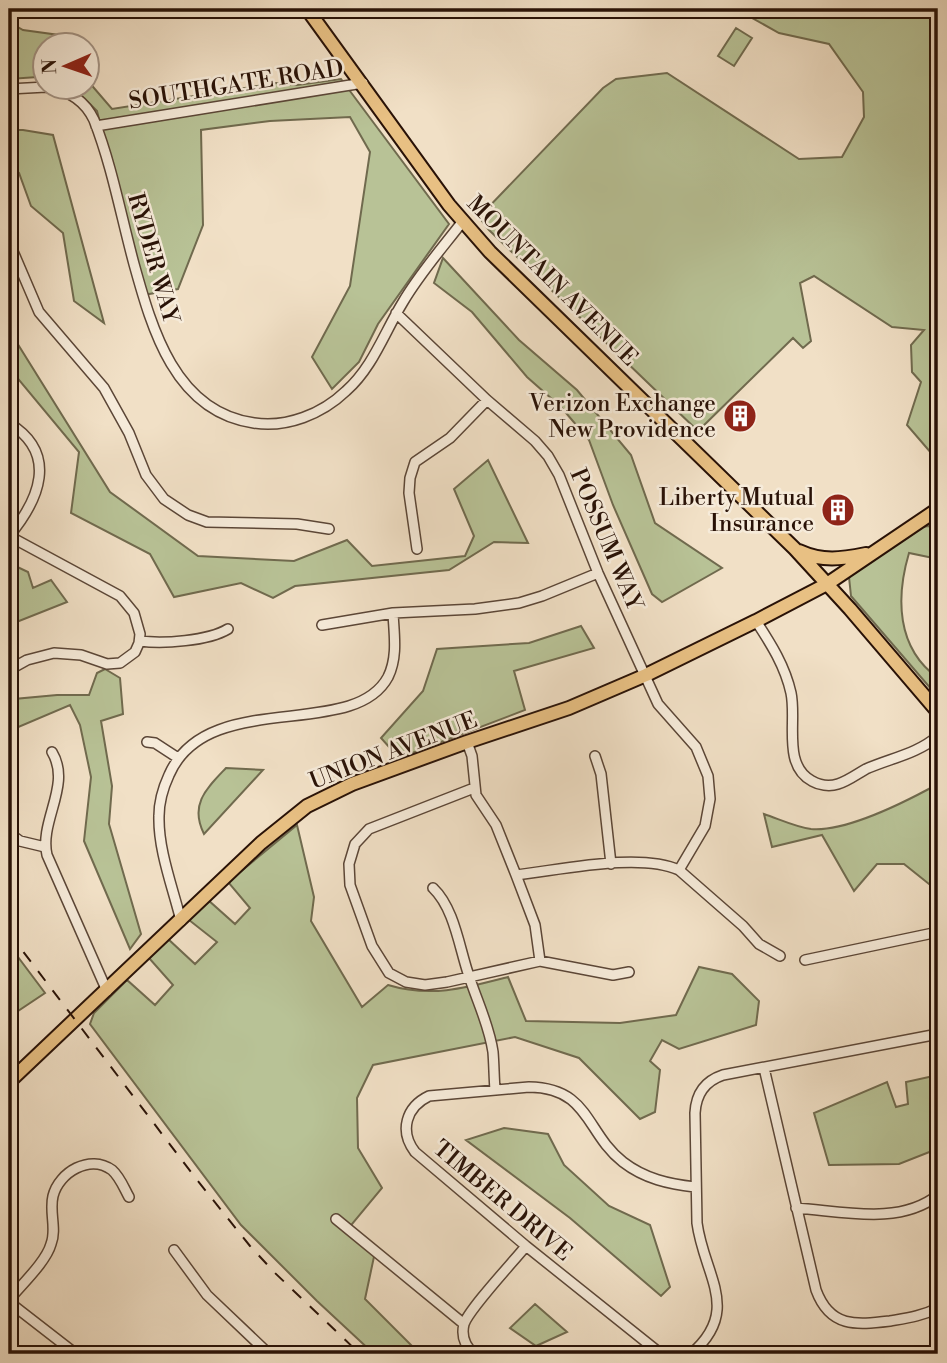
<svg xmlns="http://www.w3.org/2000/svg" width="947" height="1363" font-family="'Libre Bodoni',serif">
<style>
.green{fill:#b8c296;stroke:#706a4e;stroke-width:2}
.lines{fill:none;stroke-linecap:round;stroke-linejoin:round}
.minor-casing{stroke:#5b4637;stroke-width:12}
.major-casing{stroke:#291207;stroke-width:16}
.minor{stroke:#f6ebda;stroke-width:9}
.major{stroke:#e8c083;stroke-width:12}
.rail{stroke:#291207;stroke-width:2;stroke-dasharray:12 12;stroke-linecap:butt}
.labels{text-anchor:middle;stroke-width:5;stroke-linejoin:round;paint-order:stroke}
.street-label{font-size:23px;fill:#291207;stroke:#f6ebda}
.poi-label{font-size:23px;fill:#291207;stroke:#f6ebda;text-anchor:end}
</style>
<rect width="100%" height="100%" fill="#f1e0c6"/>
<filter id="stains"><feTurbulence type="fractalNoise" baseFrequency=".00286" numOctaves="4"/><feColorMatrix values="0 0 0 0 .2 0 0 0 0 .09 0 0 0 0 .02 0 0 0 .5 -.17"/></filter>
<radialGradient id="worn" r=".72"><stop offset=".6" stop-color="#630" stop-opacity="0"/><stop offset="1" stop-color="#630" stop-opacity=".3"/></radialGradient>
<path class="green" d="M736,9H938V461L907,425L921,382L912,372L911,345L924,330L892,327L814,276L800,283L811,341L803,348L793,338L698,431L489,230L479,217L603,88L616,79L667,73L799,159L842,157L864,117L863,92L829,44L779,33Z
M9,22L23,30L59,35L65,45L46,46L45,78L38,77L9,79Z
M736,28L752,38L734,66L718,56Z
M341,79L449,224L378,324L359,362L332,389L312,357L350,286L370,152L350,117L270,121L201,130L203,225L178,289L143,295L97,111L80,94L70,88H88V81L112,109L276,83L297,85Z
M9,130H23L53,135L104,323L74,301L63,233L31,206L19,173L9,166Z
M443,258L519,340L577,390L631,455L655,523L722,568L662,602L652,594L613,505L589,440L561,407L527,377L472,312L434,283Z
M9,330L110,492L198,556L294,561L347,540L372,566L465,556L474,536L454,489L488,460L528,543L494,542L449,570L295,586L273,598L241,583L174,597L150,554L71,513L79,452L9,368Z
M928,526L934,528L938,536V559L909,553C896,597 896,648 938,678V697L851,596L849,577L923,527Z
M9,563L28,572L33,588L51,580L67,602L9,625Z
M581,626L594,648L514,671L525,710L399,758L381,738L423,691L437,649L529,643Z
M105,669L120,678L123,714L101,721L112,786L109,824L141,934L130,949L84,841L91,777L80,725L70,705L9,731V707H12L14,699L57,695H89L97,673Z
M226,768L263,770L204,834C189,804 207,788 226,768Z
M938,784V882L929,884L904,864H877L854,891L822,835L772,847L764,814C779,819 796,827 811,829C847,832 907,801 938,784Z
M297,825L314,897L311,921L362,1007L388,985C431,998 466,988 508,977L526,1021L620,1023L676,1015L699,967L732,974L759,1001L756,1025L679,1049L662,1040L650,1061L660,1070L655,1112L640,1119L579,1058L515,1037L373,1065L357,1098L358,1148L382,1188L347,1230L375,1252L365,1299L420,1354H374L317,1301L241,1225L90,1024L94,1013L127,980L155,1005L173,985L149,958L168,939L195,964L217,942L189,920L208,900L235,924L250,908L228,882Z
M9,945L45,993L9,1017Z
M938,1075L937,1149L899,1164L829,1165L814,1113L887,1082L896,1107L908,1104L906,1082Z
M504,1128L548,1134L564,1165L609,1206L650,1225L670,1287L661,1296L570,1218L466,1140Z
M535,1304L567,1332L536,1346L510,1328Z"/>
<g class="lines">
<defs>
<path id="minor" d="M49,88C70,91 85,101 94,120C112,166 121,216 134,264C152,329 175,412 254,423C287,428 322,414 346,391C373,367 384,333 403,302C420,273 443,247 463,221
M9,89L46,87
M96,126L363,83
M9,242L39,312L104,388L129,433L146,475L164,499L188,515L207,522L297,524L329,529
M396,313L487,400L535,441L548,456L559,475L598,573L658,704L696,747L708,776L710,799L705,826L679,870
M9,423C59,454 39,500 9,536
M9,536L120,596L134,613L140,634L139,643L135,652L120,663L107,664L81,655L54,653L27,660L9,670
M417,549L409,493L410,478L415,462L450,438L487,400
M756,621C771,644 785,666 791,693C797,721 782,765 812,781C819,785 829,787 838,784C848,781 857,774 866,769C891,758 917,754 938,736
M322,625L393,613L475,609L519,603L542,596L598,573
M140,641C163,644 208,641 228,629
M147,742L155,743L178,758
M467,742L472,756L476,795L496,825L516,875L535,925L540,961
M52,752C72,785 39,821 47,855L107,991
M595,756L601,774L611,864
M474,788L369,829L355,844L349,864L350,885L372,946L389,973L406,982L425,985L447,982L540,961L613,975L629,972
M9,833L20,841L45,847
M516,875C561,870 639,852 679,870L743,926L759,944L780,956
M433,888C454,908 459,946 468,973C476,999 489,1024 493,1052C494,1064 494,1077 495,1090
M181,921C173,888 158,850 159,816C159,802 163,788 169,775C207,687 353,742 388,677C398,657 394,634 393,613
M805,960L938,932
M764,1068L816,1290C830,1328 856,1325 890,1321C907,1318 922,1316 938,1308
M796,1208C842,1211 899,1226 938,1195
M336,1219L464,1324
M174,1250L207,1295L269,1354
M9,1300C21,1285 46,1262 51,1244C57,1229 49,1212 53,1196C59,1172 90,1154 112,1170C120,1177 124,1188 129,1197
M9,1302L76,1354
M474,1354C465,1346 461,1336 464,1324C469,1309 514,1261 526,1246
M661,1354L526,1246L415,1152C399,1131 406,1107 429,1096L529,1087C590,1088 585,1132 623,1162C645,1179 669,1184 695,1187
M691,1354C742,1310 704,1276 697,1223L695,1113C696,1094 705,1081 723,1075L938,1034"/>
<path id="major" d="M307,9L449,205L490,252L795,549L850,609L938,712
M799,551C823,562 841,559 866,554
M9,1082L261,843L307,806L352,784L467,742L569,708L646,675L756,621L827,584L938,509"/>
</defs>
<use href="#minor" class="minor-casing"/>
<use href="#major" class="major-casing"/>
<use href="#minor" class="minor"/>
<use href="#major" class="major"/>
<path class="rail" d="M9,933L197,1180L250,1246L275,1273L360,1354"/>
</g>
<defs>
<symbol id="building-disc" viewBox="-11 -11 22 22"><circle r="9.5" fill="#8f2418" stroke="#f6ebda"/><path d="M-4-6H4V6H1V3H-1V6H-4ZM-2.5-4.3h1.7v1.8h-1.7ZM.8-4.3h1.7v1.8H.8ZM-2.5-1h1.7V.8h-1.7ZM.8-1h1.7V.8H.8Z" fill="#fff"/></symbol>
</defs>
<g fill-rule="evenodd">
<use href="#building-disc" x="721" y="397" width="38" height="38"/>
<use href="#building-disc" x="819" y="491" width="38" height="38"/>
</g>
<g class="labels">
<g class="street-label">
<text transform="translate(236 84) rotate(-9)" y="8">SOUTHGATE ROAD</text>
<text transform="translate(154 258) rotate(74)" y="8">RYDER WAY</text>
<text transform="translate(553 280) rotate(45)" y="8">MOUNTAIN AVENUE</text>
<text transform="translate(607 539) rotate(67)" y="8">POSSUM WAY</text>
<text transform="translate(393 750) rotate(-21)" y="8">UNION AVENUE</text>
<text transform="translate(503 1200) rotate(40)" y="8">TIMBER DRIVE</text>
</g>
<g class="poi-label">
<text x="716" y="411">Verizon Exchange<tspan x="716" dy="26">New Providence</tspan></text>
<text x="814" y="505">Liberty Mutual<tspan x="814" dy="26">Insurance</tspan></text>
</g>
</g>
<rect width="947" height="1363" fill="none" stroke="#f1e0c6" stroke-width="35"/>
<rect x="10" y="10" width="926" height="1342" fill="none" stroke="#291207" stroke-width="3.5"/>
<rect x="18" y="18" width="912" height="1328" fill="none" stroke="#291207" stroke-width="2"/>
<g transform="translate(66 66) rotate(268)"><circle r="33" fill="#f6ebda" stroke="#a49486" stroke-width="2"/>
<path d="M0-5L12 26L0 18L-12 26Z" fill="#8f2418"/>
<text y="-10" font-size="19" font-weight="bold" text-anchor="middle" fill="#291207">N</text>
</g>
<rect width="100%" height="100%" filter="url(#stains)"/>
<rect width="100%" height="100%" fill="url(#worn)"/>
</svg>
